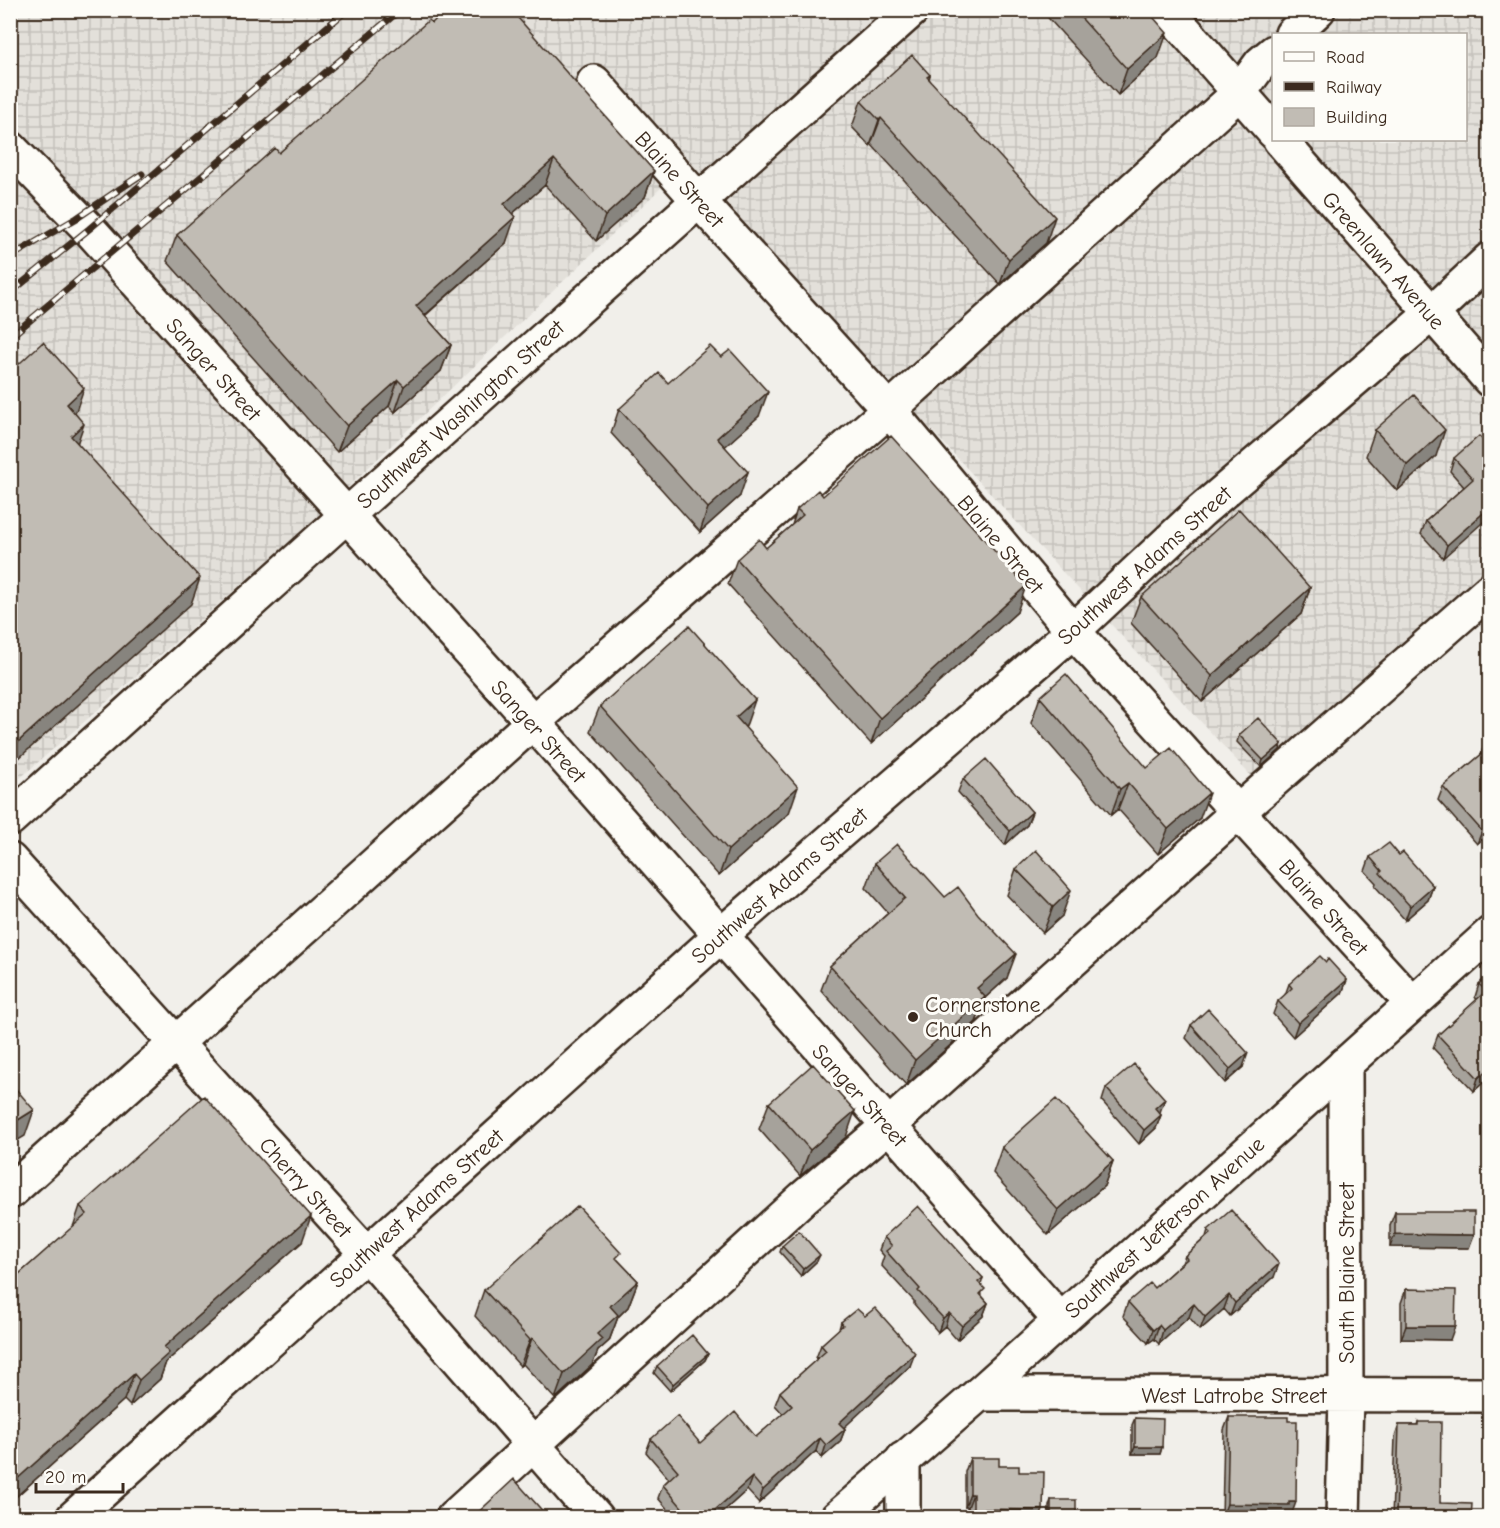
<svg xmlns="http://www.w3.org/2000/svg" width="1500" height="1528" font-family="'Comic Neue',sans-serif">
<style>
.industrial{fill:url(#industrial-grid);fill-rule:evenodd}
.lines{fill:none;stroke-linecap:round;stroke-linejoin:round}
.minor-casing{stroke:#3b2a1e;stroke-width:38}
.major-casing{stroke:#3b2a1e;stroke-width:38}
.minor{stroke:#fdfcf7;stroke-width:33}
.major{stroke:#fdfcf7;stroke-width:33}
.rail-casing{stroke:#3b2a1e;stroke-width:7}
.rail{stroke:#fdfcf7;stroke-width:4.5;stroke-dasharray:14;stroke-linecap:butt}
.wall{fill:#a6a29b;stroke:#3b2a1e;stroke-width:1.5}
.shaded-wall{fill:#87847e;stroke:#3b2a1e;stroke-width:1.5}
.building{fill:#c1bcb4;stroke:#3b2a1e;stroke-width:1.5}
.poi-dot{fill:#3b2a1e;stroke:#fdfcf7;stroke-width:2}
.labels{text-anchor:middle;stroke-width:6;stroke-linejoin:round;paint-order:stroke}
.street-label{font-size:22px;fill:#3b2a1e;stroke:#fdfcf7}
.poi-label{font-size:22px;fill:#3b2a1e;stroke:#fdfcf7;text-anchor:start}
</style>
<defs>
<pattern id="industrial-grid" width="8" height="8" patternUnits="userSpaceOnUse" patternTransform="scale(1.5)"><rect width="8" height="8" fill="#e3e0da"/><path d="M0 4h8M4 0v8" fill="none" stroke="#c4c0bb"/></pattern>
</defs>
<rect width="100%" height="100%" fill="#f1efea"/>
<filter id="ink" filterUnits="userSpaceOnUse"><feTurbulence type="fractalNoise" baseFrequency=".0167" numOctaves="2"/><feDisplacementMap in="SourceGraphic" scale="12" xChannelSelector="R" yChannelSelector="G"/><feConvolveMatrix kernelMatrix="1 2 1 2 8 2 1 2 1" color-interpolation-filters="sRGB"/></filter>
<g filter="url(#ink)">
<path class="industrial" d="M11,11H1489V592L1264,790L686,164L303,530L11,786ZM1274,34H1466V140H1274Z"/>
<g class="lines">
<defs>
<path id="minor" d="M1167,10L1274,132
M1292,34L1318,10
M594,82L699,201L889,410L1073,631L1412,1003
M1280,140L1490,380
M10,148L89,229L533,722L1060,1320
M10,860L366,1253L597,1518
M10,1192L533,722L889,410L1239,93L1261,63L1274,52
M979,1394L1490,1395
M903,1459V1518
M453,1518L803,1198L888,1126L1238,812L1490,590
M1343,1518L1346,1396L1345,1064"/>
<path id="major" d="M10,819L346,516L912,10
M73,1518L720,936L1073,631L1201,511L1431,314L1490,259
M837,1518L979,1394L1490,934"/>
</defs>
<use href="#minor" class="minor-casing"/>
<use href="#major" class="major-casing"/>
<use href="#minor" class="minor"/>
<use href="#major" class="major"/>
<defs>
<path id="rail" d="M10,257L77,218L142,174
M10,293L89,229L347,10
M10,337L400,10"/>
</defs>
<use href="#rail" class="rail-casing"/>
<use href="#rail" class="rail"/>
</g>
<path class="wall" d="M1041,10H1147L1158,58L1118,95Z
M432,23L654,171L645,197L596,241L545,185L512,214L506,243L425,316L451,345L441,371L395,412L389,406L337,452L167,261L177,235L279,153Z
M930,75L929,79L1046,243L1000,284L871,144L870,146L852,127L861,101Z
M668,383L759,416L725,446L740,496L700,532L611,433L619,409Z
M1375,430L1436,456L1397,491L1366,456Z
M1490,447L1443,558L1421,534L1426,521L1464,487L1450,471L1454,458Z
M823,496L1017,612L871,744L728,584L737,559L766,548L792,525L797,509Z
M1310,588L1301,614L1202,702L1131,623L1141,597Z
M1040,697L1147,768L1200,818L1158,854L1118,809L1111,815L1031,723Z
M600,706L746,726L745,727L789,813L719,876L590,731Z
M1490,730V833L1477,844L1438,800L1443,787L1483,753L1482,751Z
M1239,735L1280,750L1261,767L1237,742Z
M963,779L1032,812L1027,825L1005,845L958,792Z
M1399,855L1433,886L1428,900L1405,920L1375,886L1376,883L1365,871L1370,857Z
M875,863L1007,978L985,998L976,1022L906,1085L821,990L830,966L888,913L866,888Z
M1016,869L1062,916L1043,933L1007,895Z
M1326,962L1347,980L1342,993L1293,1037L1273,1014L1278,1001L1285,995L1289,984Z
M1490,974V1085L1488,1086L1484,1082L1474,1091L1433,1048L1438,1035L1477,1000L1475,997L1479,984Z
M1191,1025L1243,1067L1225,1083L1186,1038Z
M1106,1088L1160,1112L1159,1113L1161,1115L1156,1128L1139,1144L1102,1101Z
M769,1103L846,1137L800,1176L759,1129Z
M1002,1147L1113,1161L1104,1186L1048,1235L993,1173Z
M80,1206L302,1242L166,1362L160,1379L130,1406L124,1400L10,1502V1282L73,1227Z
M1395,1212L1469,1248L1390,1247V1225Z
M1208,1230L1274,1277L1230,1316L1224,1309L1200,1330L1189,1317L1159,1344L1154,1339L1148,1343L1123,1316L1128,1302L1154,1288L1182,1263L1185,1256L1206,1237Z
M884,1237L983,1278L981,1285L982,1296L988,1303L983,1316L957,1340L945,1326L938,1332L914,1304V1301L881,1265L884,1256L879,1250Z
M782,1246L817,1261L801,1276L780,1252Z
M618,1260L638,1281L628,1307L618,1317L609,1341L598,1351L592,1365L555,1399L523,1364L520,1366L475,1316L484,1290Z
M1406,1289L1450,1340L1401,1339V1303Z
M841,1322L910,1366L844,1427L845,1429L840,1442L822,1458L816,1451L759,1503L747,1490L716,1518H675L658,1498L663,1485L669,1479L646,1452L651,1439L700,1443L756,1437L783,1414L775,1405L780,1392L817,1359L816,1358L821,1345L839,1329Z
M708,1354L705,1360L670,1391L654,1373L657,1366Z
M1229,1417L1291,1516L1222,1517L1224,1430Z
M1135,1418L1162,1447L1160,1454H1132V1425Z
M1418,1422L1440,1503L1471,1518H1392L1395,1437L1399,1425H1417Z
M970,1458L1019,1472L1040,1518H968V1507H965V1472Z
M1051,1500L1076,1518H1049V1506Z"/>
<path class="shaded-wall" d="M1167,33L1158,58L1118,95L1127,69Z
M881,118L871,144L870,146L879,120Z
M554,159L545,185L494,230L504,204Z
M654,171L645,197L596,241L605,216Z
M515,217L506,243L406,332L416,306Z
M1055,217L1046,243L1000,284L1009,259Z
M451,345L441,371L395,412L404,386Z
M398,380L389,406L337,452L347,426Z
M84,388L75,414L67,404Z
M768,392L759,416L709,461L717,438Z
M84,424L75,450L71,436Z
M1445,430L1436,456L1397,491L1407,465Z
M748,472L740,496L700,532L708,508Z
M1490,507V516L1443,558L1447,545Z
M200,578L191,604L10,766V749Z
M1026,586L1017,612L871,744L880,718Z
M1310,588L1301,614L1202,702L1212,676Z
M755,700L746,726L727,743L736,717Z
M1282,744L1280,750L1261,767L1263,760Z
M1128,783L1118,809L1111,815L1120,789Z
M798,787L789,813L719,876L728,850Z
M1209,793L1200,818L1158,854L1168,829Z
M1032,812L1027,825L1005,845L1010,831Z
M1490,825V833L1477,844L1482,831Z
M1433,886L1428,900L1405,920L1410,906Z
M1071,890L1062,916L1043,933L1053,907Z
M1016,954L1007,978L985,998L976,1022L906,1085L915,1060L977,988Z
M1347,980L1342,993L1293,1037L1298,1023Z
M1248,1053L1243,1067L1225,1083L1230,1069Z
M1489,1069L1484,1082L1474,1091L1478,1078Z
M1165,1099L1160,1112L1150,1121L1155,1108Z
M34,1110L25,1136L10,1145V1125Z
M855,1111L846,1137L800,1176L810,1150Z
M1161,1115L1156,1128L1139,1144L1144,1130Z
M1113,1161L1104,1186L1048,1235L1058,1210Z
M311,1216L302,1242L166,1362L160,1379L130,1406L139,1380L164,1347Z
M1395,1234L1474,1235L1469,1248L1390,1247Z
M820,1255L817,1261L801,1276L803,1269Z
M1279,1264L1274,1277L1230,1316L1235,1303Z
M638,1281L628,1307L618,1317L609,1341L598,1351L592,1365L555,1399L564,1374L597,1334L610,1306Z
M1229,1295L1224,1309L1200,1330L1205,1317Z
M988,1303L983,1316L957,1340L962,1326Z
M1194,1304L1189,1317L1159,1344L1163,1330Z
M949,1313L945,1326L938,1332L943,1318Z
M1159,1325L1154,1339L1148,1343L1153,1330Z
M1406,1326H1455L1450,1340L1401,1339Z
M532,1338L523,1364L520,1366L530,1340Z
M915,1353L910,1366L835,1436L839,1423Z
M708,1354L705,1360L670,1391L673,1384Z
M134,1374L124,1400L10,1502V1494L16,1480Z
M845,1429L840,1442L822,1458L826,1445Z
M820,1438L816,1451L759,1503L763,1490Z
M1135,1447H1162L1160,1454H1132Z
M752,1477L747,1490L716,1518H706Z
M970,1494H973L968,1507H965Z
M1296,1502L1291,1516H1285V1518L1222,1517L1227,1504Z
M973,1509L1043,1510L1040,1518H970Z"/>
<path class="building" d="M446,10H511L654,171L605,216L554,159L504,204L515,217L416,306L451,345L404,386L398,380L347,426L177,235L275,148L279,153L429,20L432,23Z
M1074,10H1147L1167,33L1127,69Z
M912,55L930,75L927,77L1055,217L1009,259L881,118L879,120L861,101Z
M43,342L84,388L67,404L84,424L71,436L200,578L10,749V372Z
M710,346L721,357L730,350L768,392L717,438L748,472L708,508L619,409L659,373L668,383Z
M1414,395L1445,430L1407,465L1375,430Z
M891,436L1026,586L880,718L737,559L759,539L766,548L803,515L797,509L818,490L823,496Z
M1479,436L1490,447V507L1447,545L1426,521L1473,479L1454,458Z
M1239,509L1310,588L1212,676L1141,597Z
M689,626L755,700L736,717L798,787L728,850L600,706Z
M1066,674L1147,768L1171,748L1209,793L1168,829L1128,783L1120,789L1040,697Z
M1258,718L1282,744L1263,760L1239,735Z
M1490,747V825L1482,831L1443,787Z
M986,759L1032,812L1010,831L963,779Z
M1389,843L1399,855L1403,852L1433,886L1410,906L1380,873L1382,871L1370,857Z
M897,844L945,897L958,887L978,914L1016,954L977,988L985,997L915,1060L830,966L905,898L875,863Z
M1036,850L1071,890L1053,907L1016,869Z
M1320,956L1326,962L1328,959L1347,980L1298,1023L1278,1001L1292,988L1289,984Z
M1490,974V1070L1489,1069L1478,1078L1438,1035L1486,991L1479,984Z
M1208,1009L1248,1053L1230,1069L1191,1025Z
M813,1064L855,1111L810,1150L769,1103Z
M1134,1064L1165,1099L1155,1108L1161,1115L1144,1130L1106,1088Z
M10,1082L34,1110L10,1125Z
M204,1096L311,1216L164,1347L169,1353L139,1380L134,1374L16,1480L10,1474V1282L87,1214L80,1206Z
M1056,1099L1113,1161L1058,1210L1002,1147Z
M578,1206L621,1253L616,1258L638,1281L610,1306L618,1315L597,1334L602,1339L564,1374L532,1338L530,1340L484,1290Z
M918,1206L983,1278L978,1282L985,1289L980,1294L988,1303L962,1326L949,1313L943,1318L918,1291L920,1289L886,1251L892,1246L884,1237Z
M1231,1210L1279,1264L1235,1303L1229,1295L1205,1317L1194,1304L1163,1330L1159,1325L1153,1330L1128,1302L1150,1283L1154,1288L1187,1259L1185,1256L1211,1233L1208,1230Z
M1395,1212H1474V1235L1395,1234Z
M799,1231L820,1255L803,1269L782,1246Z
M1406,1289L1456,1290L1455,1326H1406Z
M875,1308L915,1353L839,1423L845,1429L826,1445L820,1438L763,1490L752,1477L706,1518H691L663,1485L678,1471L651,1439L677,1416L700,1443L735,1412L756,1437L792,1406L780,1392L826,1351L821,1345L843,1325L841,1322L857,1309L865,1316Z
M692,1335L708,1354L673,1384L657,1366Z
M1229,1417H1288V1421H1297L1296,1502H1289V1505L1227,1504Z
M1135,1418L1163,1419L1162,1447H1135Z
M1418,1422H1441L1440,1503L1472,1504L1471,1518H1396L1399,1425H1418Z
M970,1458H999V1466H1019V1472H1044L1043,1510L973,1509V1494H970Z
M514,1479L547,1516L545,1518H472Z
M1051,1500H1076V1518H1051Z"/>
</g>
<circle class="poi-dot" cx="913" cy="1017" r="6"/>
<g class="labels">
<g class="street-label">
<text transform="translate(680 179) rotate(48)" y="8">Blaine Street</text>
<text transform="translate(1384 260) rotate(49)" y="8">Greenlawn Avenue</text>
<text transform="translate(214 369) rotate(48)" y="8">Sanger Street</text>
<text transform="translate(460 414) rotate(-42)" y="8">Southwest Washington Street</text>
<text transform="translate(1001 544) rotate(50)" y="8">Blaine Street</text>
<text transform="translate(1144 565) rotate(-42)" y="8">Southwest Adams Street</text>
<text transform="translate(539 731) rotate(48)" y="8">Sanger Street</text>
<text transform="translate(779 885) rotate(-41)" y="8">Southwest Adams Street</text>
<text transform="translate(1324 907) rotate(48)" y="8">Blaine Street</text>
<text transform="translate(860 1095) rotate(48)" y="8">Sanger Street</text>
<text transform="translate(306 1187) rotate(48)" y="8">Cherry Street</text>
<text transform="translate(416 1208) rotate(-42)" y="8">Southwest Adams Street</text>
<text transform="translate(1164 1227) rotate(-42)" y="8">Southwest Jefferson Avenue</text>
<text transform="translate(1346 1273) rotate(-90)" y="8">South Blaine Street</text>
<text x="1234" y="1403">West Latrobe Street</text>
</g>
<g class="poi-label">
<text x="925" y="1012">Cornerstone<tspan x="925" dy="25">Church</tspan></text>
</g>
</g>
<rect width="1500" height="1528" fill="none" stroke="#fdfcf7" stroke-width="36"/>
<rect x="18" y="18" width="1464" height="1492" fill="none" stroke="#3b2a1e" stroke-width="2" filter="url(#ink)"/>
<rect x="1272" y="33" width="195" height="108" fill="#fdfcf7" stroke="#afa8a0" stroke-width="1.5"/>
<rect x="1284" y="52" width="30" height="9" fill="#fdfcf7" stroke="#afa8a0" stroke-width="1.5"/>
<text x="1326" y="63" font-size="18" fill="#3b2a1e">Road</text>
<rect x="1284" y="82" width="30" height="9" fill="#3b2a1e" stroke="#afa8a0" stroke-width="1.5"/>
<text x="1326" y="93" font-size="18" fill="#3b2a1e">Railway</text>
<rect x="1284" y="108" width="30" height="18" fill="#c1bcb4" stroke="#afa8a0" stroke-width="1.5"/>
<text x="1326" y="123" font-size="18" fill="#3b2a1e">Building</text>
<path d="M36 1483v9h87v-9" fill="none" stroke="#3b2a1e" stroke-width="3"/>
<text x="45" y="1483" font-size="18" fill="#3b2a1e" stroke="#fdfcf7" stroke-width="4.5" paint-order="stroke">20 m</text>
</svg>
